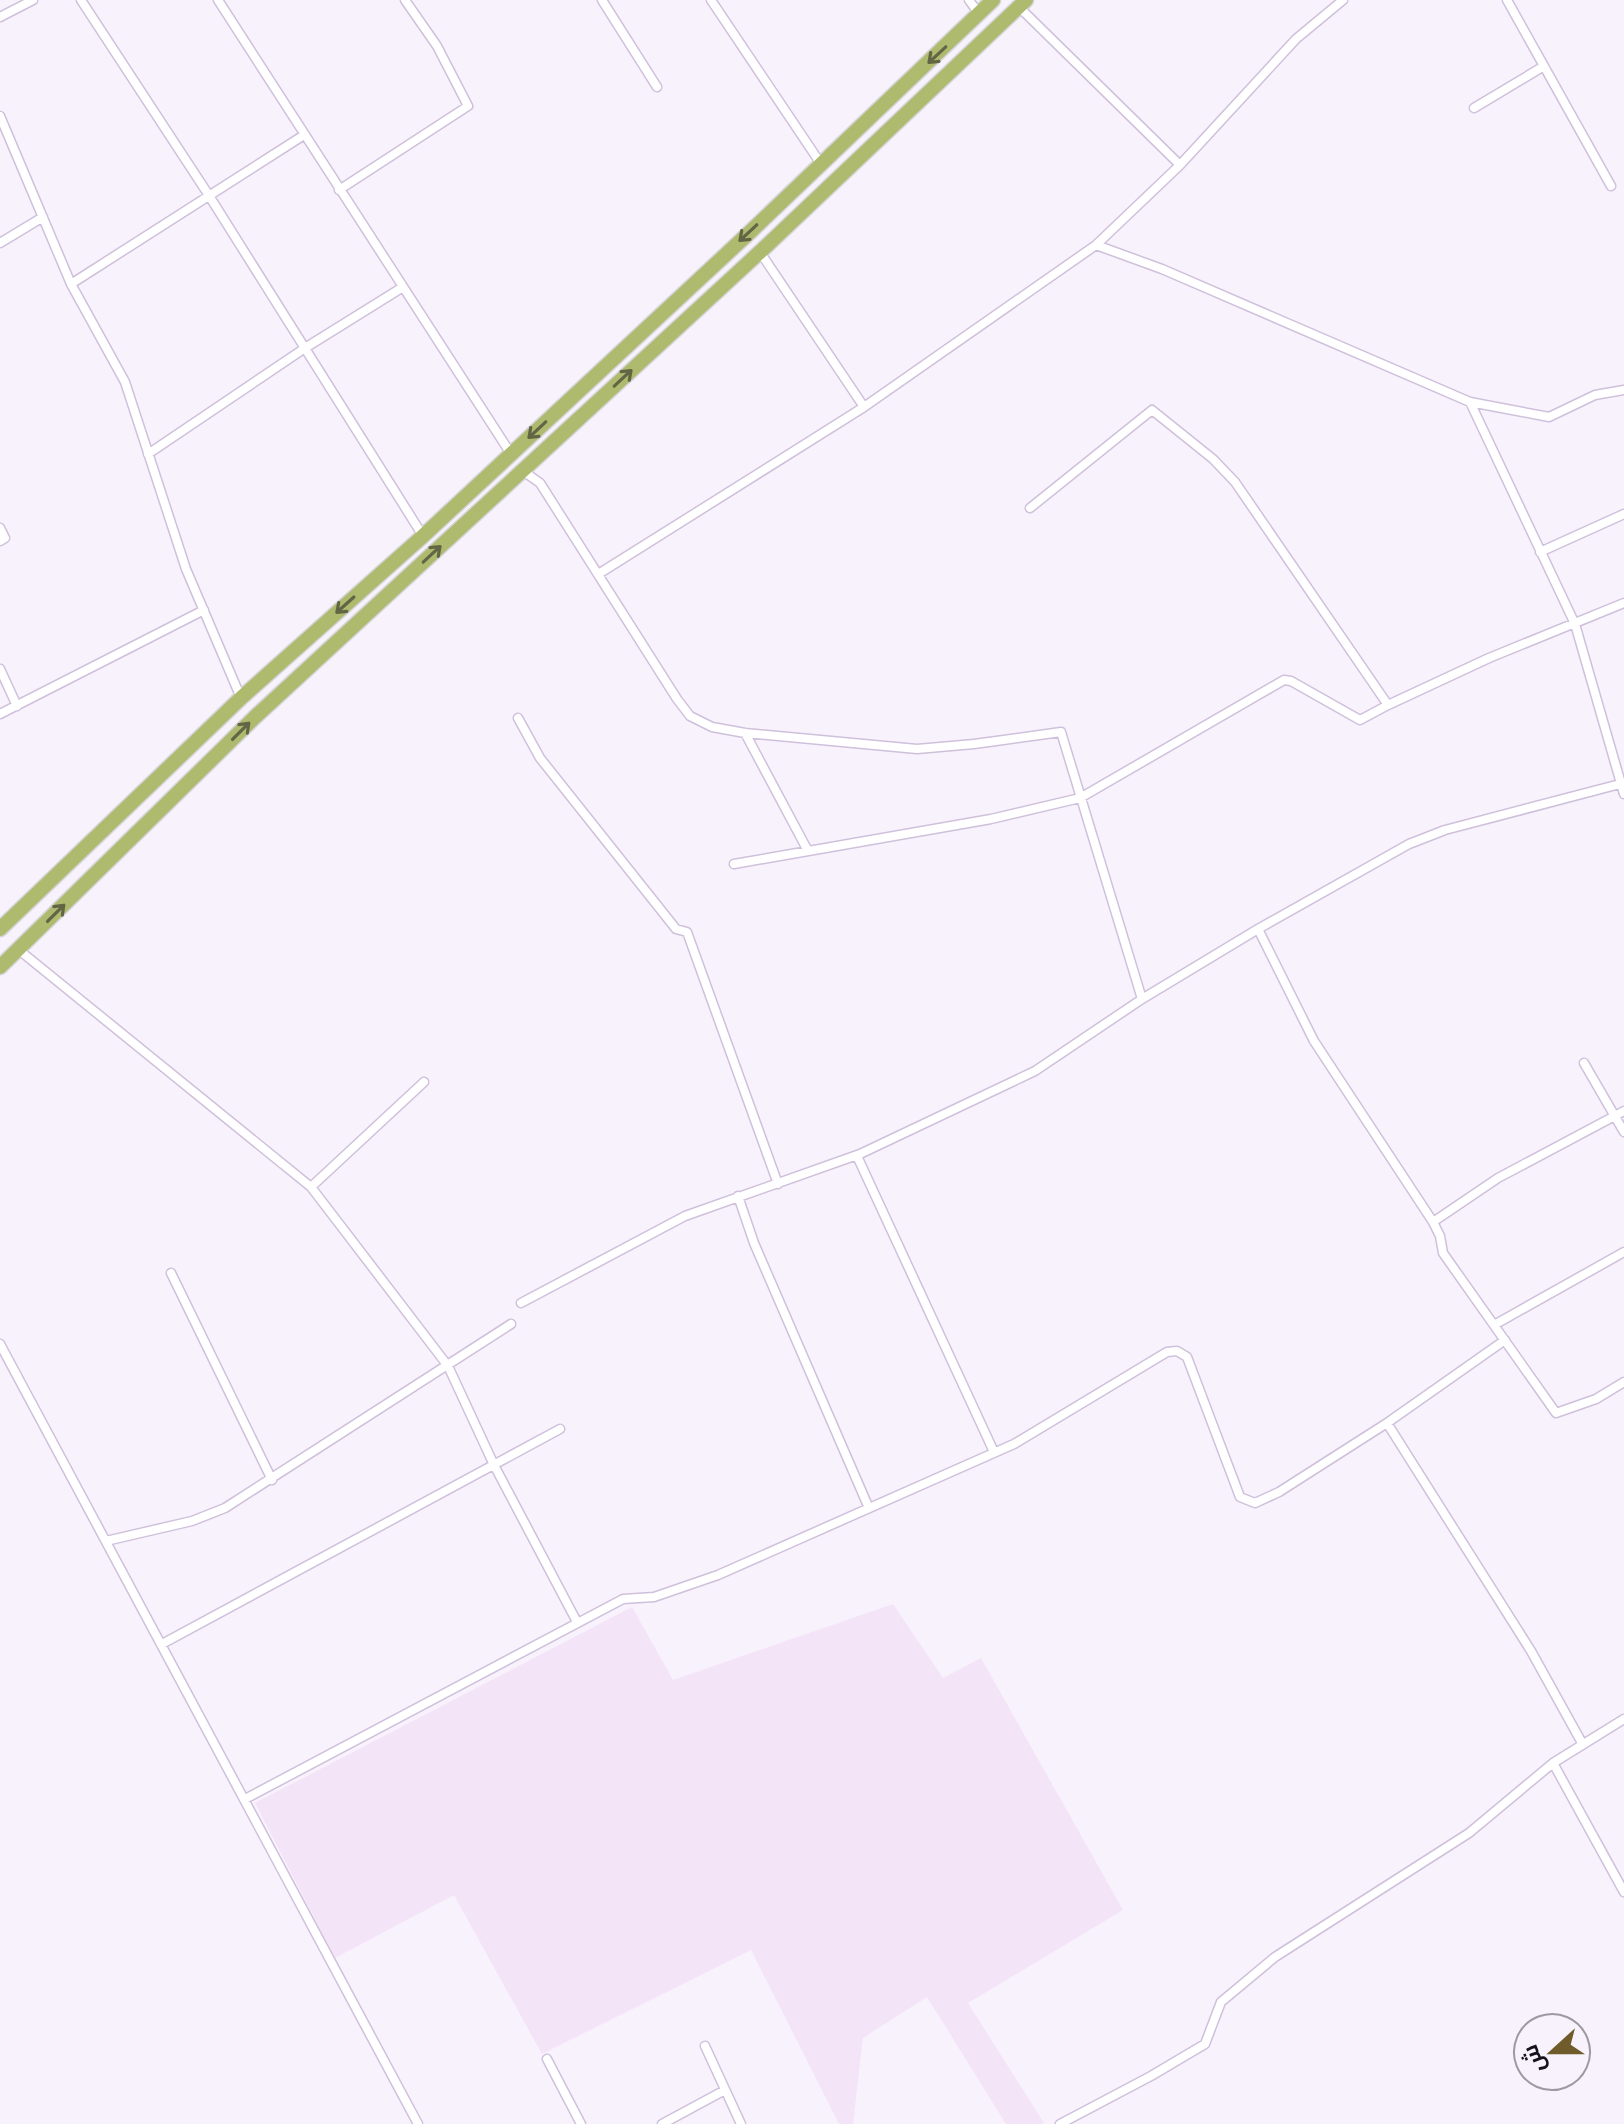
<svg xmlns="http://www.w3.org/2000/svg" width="1624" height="2124" font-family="'Roboto Condensed',Cairo,sans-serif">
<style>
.industrial{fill:#f4e4f7}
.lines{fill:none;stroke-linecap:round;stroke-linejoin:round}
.minor-casing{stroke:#cfc0db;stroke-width:11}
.trunk-casing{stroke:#d5d4d6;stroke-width:17}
.minor{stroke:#fff;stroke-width:8}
.trunk{stroke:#aeba6e;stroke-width:14}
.oneway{stroke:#626644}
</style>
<rect width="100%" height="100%" fill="#f8f2fd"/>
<path class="industrial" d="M893,1604L943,1678L981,1658L1123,1910L968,2003L1044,2123L1042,2124H1006L927,1997L863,2038L853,2124H839L751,1950L542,2054L454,1895L335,1958L255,1803L632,1607L673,1680Z"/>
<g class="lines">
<defs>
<path id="minor" d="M81,0L208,194L423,536
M218,0L511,454
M602,0L657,87
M711,0L821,164
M969,0L979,14
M1507,0L1611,186
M1019,7L1180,165
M0,17L33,0
M1474,108L1544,66
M0,116L71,284L125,382L186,569L241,698
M339,190L468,106L437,46L405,0
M0,243L43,217
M1096,245L1162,269L1470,402L1549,417L1595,395L1624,390
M760,252L864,407
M71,284L304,135
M1470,402L1575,624L1624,794
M148,454L305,348L403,287
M523,471L540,483L677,699L690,716L712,727L745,733L917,749L974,744L1061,732L1142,999
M1030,508L1152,410L1213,459L1235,482L1388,705L1489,658L1624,603
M0,528L5,538L0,541
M1540,552L1624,514
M600,573L864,407L1096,245L1180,165L1296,39L1343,0
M0,669L17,706
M0,714L204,610
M518,718L540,758L676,929L687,932L778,1184
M745,733L808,851
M734,864L991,819L1080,798L1284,680L1291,681L1360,720L1388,705
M1258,929L1314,1041L1433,1222L1440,1236L1443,1253L1556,1413L1596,1399L1624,1382
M19,950L311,1187L448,1366L494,1465L577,1622
M1584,1063L1624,1132
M857,1156L994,1452
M311,1187L424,1082
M738,1196L754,1243L868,1506
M1433,1222L1498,1178L1624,1111
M171,1273L272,1480
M521,1303L685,1216L860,1154L1035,1071L1142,999L1258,929L1409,844L1445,830L1620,784
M1494,1325L1624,1252
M1505,1340L1387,1423L1531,1651L1582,1743
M0,1344L418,2124
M106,1541L192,1521L225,1508L511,1324
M162,1644L560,1429
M1624,1719L1553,1763L1624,1892
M245,1799L623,1599L654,1597L718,1575L1014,1444L1167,1352L1177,1351L1187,1357L1240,1497L1255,1503L1279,1492L1387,1423
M705,2046L741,2124
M547,2059L581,2124
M662,2124L725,2090
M1060,2124L1151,2076L1205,2044L1221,2002L1275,1957L1469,1833L1553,1763"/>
<path id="trunk" d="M0,929L241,698L423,536L749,233L993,0
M0,967L255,717L760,252L1026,0"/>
</defs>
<use href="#minor" class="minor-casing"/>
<use href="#trunk" class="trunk-casing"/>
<use href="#minor" class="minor"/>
<use href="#trunk" class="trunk"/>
</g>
<defs><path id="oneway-shaft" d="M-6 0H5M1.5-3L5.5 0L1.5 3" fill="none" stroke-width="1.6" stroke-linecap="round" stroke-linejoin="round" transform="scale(2)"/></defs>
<g class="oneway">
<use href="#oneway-shaft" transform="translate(937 55) rotate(137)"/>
<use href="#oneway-shaft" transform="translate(748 233) rotate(137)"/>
<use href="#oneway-shaft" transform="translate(623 378) rotate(-43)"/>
<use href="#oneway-shaft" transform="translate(537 430) rotate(137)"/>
<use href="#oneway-shaft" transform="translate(432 554) rotate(-43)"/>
<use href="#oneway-shaft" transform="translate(345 605) rotate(138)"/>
<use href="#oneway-shaft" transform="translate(241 731) rotate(-45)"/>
<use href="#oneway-shaft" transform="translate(56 913) rotate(-45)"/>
</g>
<g transform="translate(1552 2052) rotate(249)"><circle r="38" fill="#f8f2fd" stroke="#9e98a2" stroke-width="2"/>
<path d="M0-6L14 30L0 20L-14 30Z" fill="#705b2a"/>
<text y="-12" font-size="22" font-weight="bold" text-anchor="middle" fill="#16111a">ش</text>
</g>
</svg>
